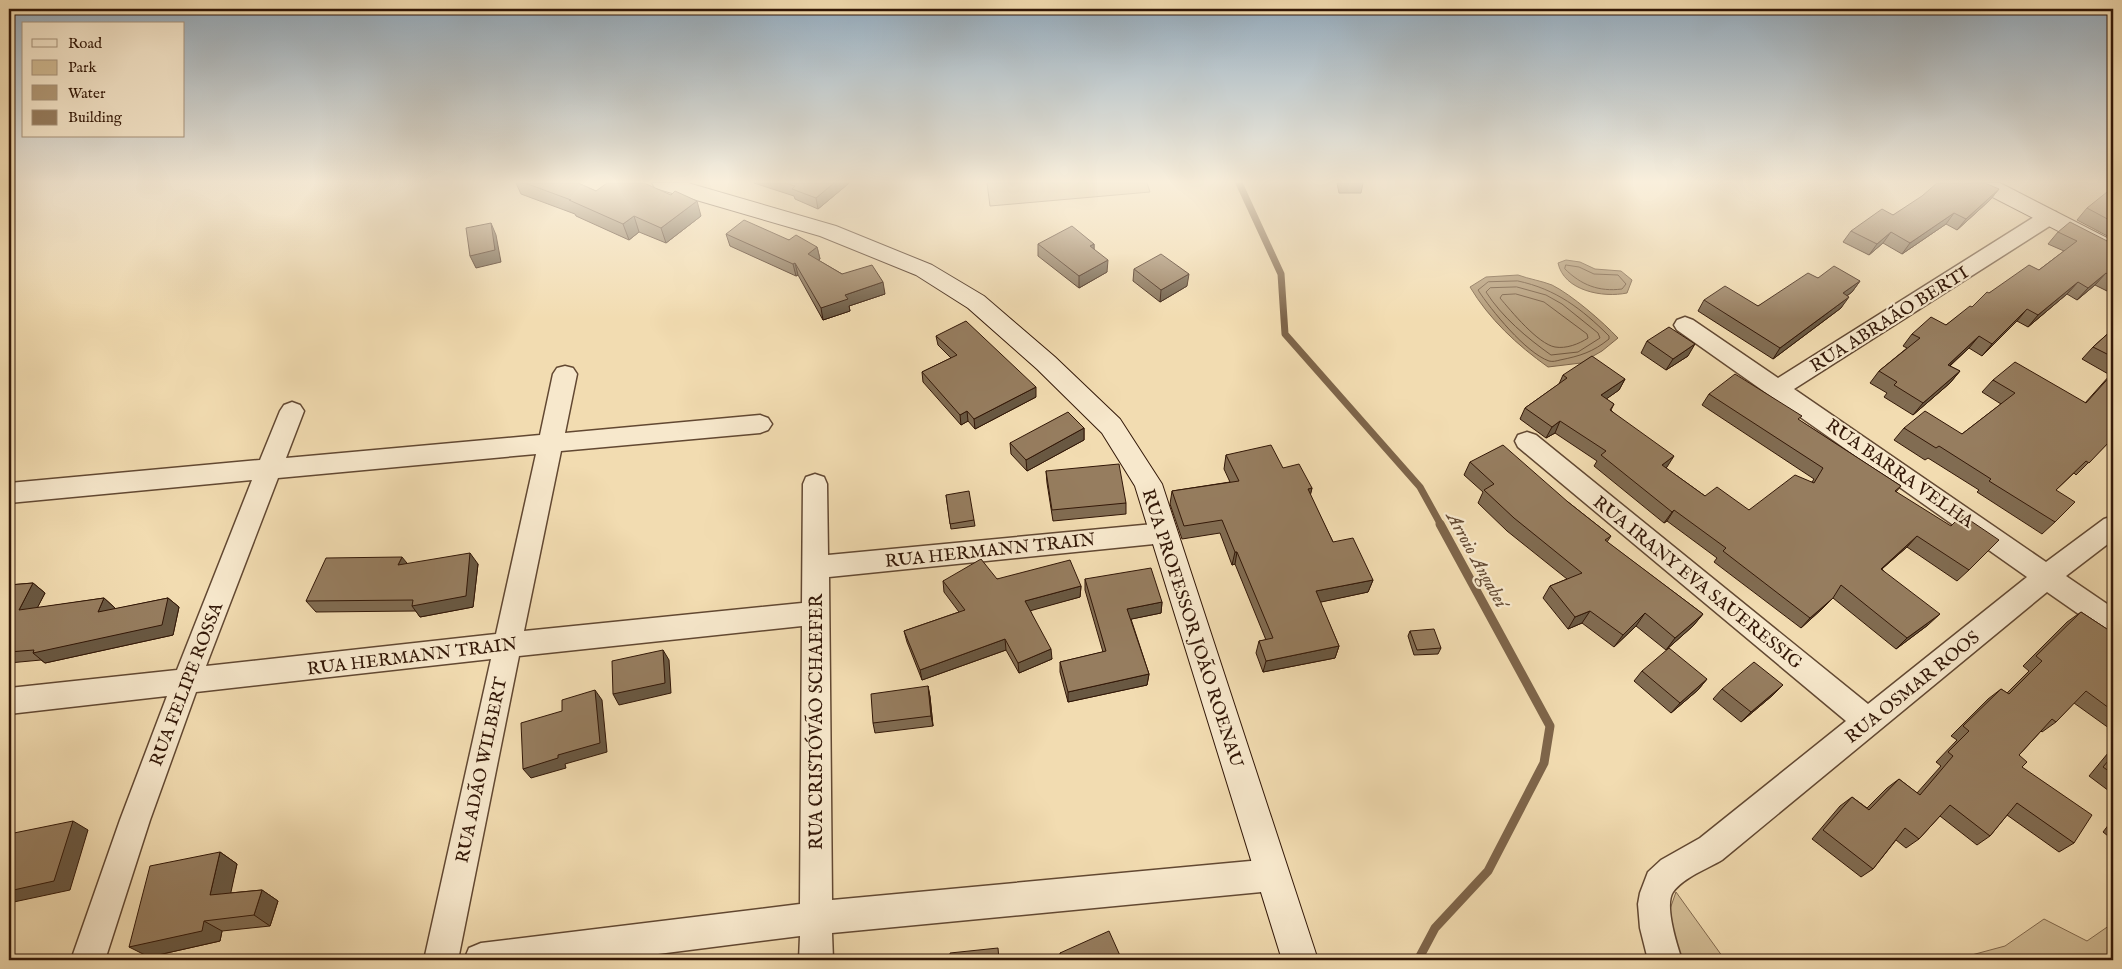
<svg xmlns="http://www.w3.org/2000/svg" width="2122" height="969" font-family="'IM FELL English',serif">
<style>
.green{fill:#d1bb94;stroke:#82694e}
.water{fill:#b19977;stroke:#7e654a}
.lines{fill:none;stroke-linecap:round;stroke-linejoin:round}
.shore{stroke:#72583f;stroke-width:1}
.stream-far1{stroke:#7e654a;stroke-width:7}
.stream{stroke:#7e654a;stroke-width:9}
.street-casing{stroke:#624832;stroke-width:3}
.secondary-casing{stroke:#321707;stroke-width:2}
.street{fill:#f7e8cc;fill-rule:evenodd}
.secondary{fill:#f7e8cc;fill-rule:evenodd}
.wall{fill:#816c52;stroke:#321707}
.shaded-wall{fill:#695842;stroke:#321707}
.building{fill:#967d5f;stroke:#321707}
.labels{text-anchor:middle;stroke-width:4.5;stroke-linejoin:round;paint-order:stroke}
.street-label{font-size:18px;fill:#321707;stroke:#f7e8cc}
.water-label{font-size:19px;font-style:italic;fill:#654b34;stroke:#f7e8cc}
</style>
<rect width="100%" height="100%" fill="#f2dcb1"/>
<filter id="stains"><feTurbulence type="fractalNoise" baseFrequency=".004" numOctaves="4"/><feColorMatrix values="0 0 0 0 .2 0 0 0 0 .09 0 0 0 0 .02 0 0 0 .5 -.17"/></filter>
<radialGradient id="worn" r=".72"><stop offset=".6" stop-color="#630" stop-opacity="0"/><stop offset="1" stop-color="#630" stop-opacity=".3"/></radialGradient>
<path class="green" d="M987,183H1147L1150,192L990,206Z
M1676,892L1725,960H1681L1676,948L1669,912Z
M2044,919L2087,941L2113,923V960H1953L2005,946Z"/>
<path class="water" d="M1566,260L1580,262L1595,269L1621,271L1632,280L1627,293C1603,298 1564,291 1558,263Z
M1518,275C1529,279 1542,281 1552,285C1572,295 1603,322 1618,338L1602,351L1581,363L1548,367C1517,345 1489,319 1470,287L1486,277Z"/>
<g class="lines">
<path class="shore" d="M1566,265L1579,267L1594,274L1618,275L1626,284L1622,289C1599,292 1581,285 1565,269Z
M1518,281C1556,289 1582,309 1609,336V339C1593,352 1580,356 1560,360C1556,361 1553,362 1549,361C1526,353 1491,310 1478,290L1488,282Z
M1517,287L1546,295L1562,304L1598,333L1600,338L1578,352L1551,355C1527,338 1502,317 1486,292L1490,288Z
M1516,294L1544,302L1587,334L1588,338C1579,344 1566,349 1555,347C1538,344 1511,311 1500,298L1502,295Z"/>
<path class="stream-far1" d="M1239,183L1281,274L1285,334L1420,487L1441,525"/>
<path class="stream" d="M1418,960L1435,928L1488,871L1544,763L1550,726L1440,524"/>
<defs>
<path id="street" d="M2049,211L2056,212L2059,217L2056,222L1794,389L2046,562L2104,519L2113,516V540L2066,576L2113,608V635L2103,631L2047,592L1722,860C1707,869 1684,877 1673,892C1664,905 1677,945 1682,960H1648L1640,928L1638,904L1640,893L1648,872L1661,860L1700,838L1846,721L1518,447L1515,441L1518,435L1527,432L1536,435L1868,704L2027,577L1677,330L1674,325L1677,320L1685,317L1693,320L1778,378L2042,212Z
M565,366L573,368L577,374L565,433L760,415L768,418L772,424L768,430L760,433L561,451L524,631L802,603L803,484L806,477L815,474L824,477L827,484L828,555L1164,523L1173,526L1177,533L1173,540L1164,543L829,577L832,900L1272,859L1283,864L1288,875L1283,886L1272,891L832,933L833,960H799L800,936L611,960H464L469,948L481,943L800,904L802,626L519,656L458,960H424L491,659L196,692L150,820L105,960H71L120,820L167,696L9,714V688L177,670L252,480L9,503V483L260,460L280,411L284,405L292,402L300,405L304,411L286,458L540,435L553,374L557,368ZM536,454L496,634L206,666L278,478Z"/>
<path id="secondary" d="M652,183H688L836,226L932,265L984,296L1055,357L1120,419L1162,484L1318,960H1282L1135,486L1102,433L1037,369L968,308L916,275L820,236L655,188Z
M1972,183H2000L2113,241V257L2105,255L1975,188Z"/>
</defs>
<use href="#street" class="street-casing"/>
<use href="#secondary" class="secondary-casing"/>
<use href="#street" class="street"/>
<use href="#secondary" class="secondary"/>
</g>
<path class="wall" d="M516,183H578L596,191L701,216L666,243L639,232L629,240L576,216L575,214L521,194Z
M754,183H848V184L818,209L795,199L794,196Z
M1337,183H1363L1361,193H1339Z
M1999,189L1990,200L1957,230L1946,224L1902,254L1883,243L1869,255L1843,242L1851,231L1893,215Z
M2113,195V239L2077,220L2087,208Z
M2058,232L2113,244V294L2095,285L2077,300L2067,294L2028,327L2017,321L1982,356L1969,348L1950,366L1960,371L1950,383L1913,415L1884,397L1887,393L1870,383L1879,371L1907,348L1903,346L1912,334L1946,325L1972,307L1989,293L2039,270L2064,251L2048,244Z
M726,234L789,240L817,247L820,259L818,260L842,274L885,294L849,306L850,311L823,320L798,275L796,276L730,246Z
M1038,244H1094V249L1107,272L1079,288L1038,256Z
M1134,269L1187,286L1160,302L1133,281Z
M1818,278L1860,281L1852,292L1847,296L1841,308L1773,359L1698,311L1704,300L1758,306Z
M2113,329V438L2076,475L2074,473L2056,490L2055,522L2042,534L1977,492L1979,490L1928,458L1925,460L1894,440L1904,428L1962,434L2001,404L1982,392L1993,380L2085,403L2110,375L2082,359L2093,347Z
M936,336L1036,397L975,429L968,421L961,425L923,382L922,372L951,358L938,345Z
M1647,341L1688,356L1666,370L1641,353Z
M1563,375L1625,379L1619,390L1606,399L1614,404L1611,410L1667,467L1666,468L1705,496L1749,510L1812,482L1814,479L1702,405L1709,394L1799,420L1901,486L1896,492L1969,570L1957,581L1907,547L1882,569L1928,625L1896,649L1833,598L1823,608L1801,628L1714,562L1717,558L1667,521L1664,523L1594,466L1597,461L1555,433L1546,438L1520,419L1525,408L1559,384Z
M1084,428V440L1027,471L1011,454L1010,443Z
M1226,455L1283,468L1312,488L1310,495L1333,542L1373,580L1368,592L1320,602L1339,646L1335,658L1263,672L1256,653L1259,641L1266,640L1235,564L1232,565L1220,533L1182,539L1170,504L1172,491L1230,482L1224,469Z
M1470,462L1568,502L1611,536L1607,542L1703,614L1693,626L1666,650L1636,626L1614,647L1582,623L1568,629L1543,598L1550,586L1567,579L1507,531L1478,503L1483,492L1464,475Z
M1046,471L1126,503V514L1053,521L1047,483Z
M946,495L974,520L975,526L951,529Z
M408,564H478L473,607L420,617L416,611L316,612L306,601Z
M997,579L1081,586L1080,597L1030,610L1052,659L1019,673L1006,650L922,680L907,642L904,631L959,612L944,592L943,581Z
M1085,579L1162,602L1161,613L1131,619L1149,674L1147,685L1068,702L1060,672V662L1103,652L1085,590Z
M33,583L45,593L37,608L104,598L115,608V609L168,598L179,607L173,635L45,663L41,660L9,663V585Z
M2081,612L2113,633V731L2074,703L2056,722L2042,732L2041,731L2019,755L2022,767L2074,843L2059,852L2007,815L1990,836L1977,845L1940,816L1919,839L1906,848L1896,840L1873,869L1861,877L1812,839L1840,806L1852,797L1867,808L1887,788L1899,779L1917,793L1941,766L1936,762L1957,740L1951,736L1988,699L2001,689L2007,693L2029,671L2023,666L2067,622Z
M1410,631L1441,648L1438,654L1414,655L1408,636Z
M1642,671L1707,679L1698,690L1671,713L1634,681Z
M1783,685L1773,695L1741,722L1713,699L1722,689Z
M928,686L930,697L933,726L875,733L873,723Z
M2113,747V794L2089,776Z
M2113,819V840L2103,832Z
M220,852L237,864L230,893L262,890L278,901L270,926L222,931L220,941L149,957Z
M1060,953L1122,960H1060Z"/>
<path class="shaded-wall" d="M834,183H848V184L818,209L816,198Z
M1999,189L1990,200L1957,230L1966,219Z
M697,201L701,216L666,243L661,228Z
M1954,213L1946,224L1902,254L1910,243Z
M634,216L639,232L629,240L623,224Z
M491,223L496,235L501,262L476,268L470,256Z
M1891,232L1883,243L1869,255L1877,244Z
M1094,244V256L1090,246Z
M817,247L820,259L810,266L808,254Z
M1108,260L1107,272L1079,288V276Z
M795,263L798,275L796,276L793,264Z
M2106,273L2095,285L2077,300L2088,288Z
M1189,274L1187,286L1160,302L1161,290Z
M1860,281L1852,292L1835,304L1843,293Z
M883,282L885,294L849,306L850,311L823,320L821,308L845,295Z
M2078,282L2067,294L2028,327L2038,315Z
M1849,297L1841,308L1773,359L1780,348Z
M2027,309L2017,321L1982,356L1992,344Z
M1979,336L1969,348L1938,376L1948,365Z
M1695,344L1688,356L1666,370L1673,359Z
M1960,371L1950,383L1913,415L1923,403Z
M1625,379L1619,390L1595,407L1601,395Z
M1036,387V397L975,429L974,419Z
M967,411L968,421L961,425L960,415Z
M1560,421L1555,433L1546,438L1552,427Z
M1084,428V440L1027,471L1026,460Z
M1674,456L1667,467L1655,476L1662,465Z
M1312,488L1309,501L1308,489Z
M1674,510L1667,521L1664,523L1672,512Z
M1917,536L1907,547L1870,579L1881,569Z
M1235,552H1237L1235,564L1232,565Z
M470,553L478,564L473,607L420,617L412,606Z
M402,557L411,568L398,565Z
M1373,580L1368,592L1312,604L1316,591Z
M33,583L45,593L31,620L19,610Z
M1081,586L1080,597L1026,612L1025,601Z
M104,598L115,608L109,622L98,612Z
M168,598L179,607L173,635L45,663L33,653Z
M1833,598L1823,608L1801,628L1810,618Z
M1162,602L1161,613L1127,620V609Z
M1590,611L1582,623L1568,629L1575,617Z
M1645,613L1636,626L1614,647L1623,635Z
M1703,614L1693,626L1666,650L1675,638Z
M1940,614L1928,625L1896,649L1907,638Z
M1005,639L1006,650L922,680L920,670Z
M1339,646L1335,658L1263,672L1266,661Z
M1051,649L1052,659L1019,673L1018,663Z
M663,650L669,660L671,693L619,705L613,694Z
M1149,674L1147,685L1068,702V692Z
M1707,679L1698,690L1671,713L1680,703Z
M1783,685L1773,695L1741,722L1751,712Z
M928,686L930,697L933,726L931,716Z
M595,690L602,700L607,752L565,764L566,768L531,778L523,769L558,755Z
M73,821L88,830L70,890L9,903V891Z
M220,852L237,864L228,906L210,895Z
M262,890L278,901L270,926L254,915Z
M204,921L222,931L220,941L149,957L129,947Z"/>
<path class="building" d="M525,183H578L596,191L607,183H644L671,195L675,191L697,201L661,228L634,216L623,224L569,200H571Z
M785,183H834L816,198L792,189L795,186Z
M1937,183H1985L1999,189L1966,219L1954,213L1910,243L1891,232L1877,244L1851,231L1882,209L1893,215L1922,196Z
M2107,192L2113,195V222L2087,208Z
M744,220L789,240L796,235L817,247L808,254L842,274L872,265L883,282L845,295L848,299L821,308L795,263L793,264L726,234Z
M2070,222L2113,244V277L2106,273L2088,288L2078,282L2038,315L2027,309L1992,344L1979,336L1948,365L1960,371L1923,403L1894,385L1897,382L1879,371L1920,338L1912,334L1931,317L1946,325L1970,306L1972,307L1987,292L1989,293L2029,265L2039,270L2077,241L2058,232Z
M491,223L495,250L470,256L466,228Z
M1072,226L1094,244L1090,246L1108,260L1079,276L1038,244Z
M1161,254L1189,274L1161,290L1134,269Z
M1834,266L1860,281L1843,293L1849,297L1780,348L1704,300L1725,286L1758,306L1808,273L1818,278Z
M966,321L1036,387L974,419L967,411L960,415L922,372L957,355L936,336Z
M1669,327L1695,344L1673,359L1647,341Z
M2113,329V357L2093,347Z
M1592,356L1625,379L1601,395L1614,404L1610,410L1674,456L1662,465L1705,496L1717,487L1749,510L1795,475L1814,483L1823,468L1709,394L1735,374L1802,416L1798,419L1901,486L1895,491L1951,526L1962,515L1999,540L1969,570L1917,536L1881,569L1940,614L1907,638L1841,585L1833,598L1810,618L1723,551L1726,548L1674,510L1672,512L1601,455L1606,451L1560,421L1552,427L1525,408L1567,378L1563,375Z
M2015,362L2086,403L2113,373V438L2089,463L2086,461L2056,490L2075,502L2055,522L1989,481L1991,479L1939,446L1936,448L1904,428L1925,411L1962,434L2015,393L1993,380Z
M1068,412L1084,428L1026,460L1010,443Z
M1271,445L1283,468L1299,464L1312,488L1308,489L1333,542L1353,538L1373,580L1316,591L1339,646L1266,661L1259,641L1273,638L1237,552H1235L1222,520L1184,526L1172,491L1239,481L1226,455Z
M1503,445L1568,502L1611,536L1605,540L1703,614L1675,638L1645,613L1623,635L1590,611L1575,617L1550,586L1582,573L1514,518L1484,490L1494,484L1470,462Z
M1119,464L1126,503L1052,510L1046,471Z
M969,491L974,520L950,524L946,495Z
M470,553L466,596L412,606L413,600L306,601L326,558L402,557L398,565Z
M981,559L997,579L1070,560L1081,586L1025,601L1051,649L1018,663L1005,639L920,670L904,631L965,610L943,581Z
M1151,568L1162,602L1127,609L1149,674L1068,692L1060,662L1106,651L1085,579Z
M33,583L19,610L104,598L98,612L168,598L162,625L33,653L34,650L9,652V585Z
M2081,612L2113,633V711L2086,691L2056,722L2052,719L2019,755L2027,762L2022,767L2092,815L2074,843L2017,803L1990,836L1950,805L1919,839L1905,828L1873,869L1823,830L1852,797L1869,810L1899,779L1920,795L1953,756L1948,752L1969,731L1963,726L2001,689L2009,694L2042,661L2036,656Z
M1434,629L1441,648L1417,650L1410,631Z
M1669,648L1707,679L1680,703L1642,671Z
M663,650L665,683L613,694L612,661Z
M1754,662L1783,685L1751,712L1722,689Z
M928,686L931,716L873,723L871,694Z
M595,690L600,743L558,755V758L523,769L521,723L562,711V700Z
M2113,755V774L2103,767Z
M73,821L54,881L9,891V834Z
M220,852L210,895L262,890L254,915L204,921L202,931L129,947L150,866Z
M1109,931L1122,960H1063L1060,953Z
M998,948L999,960H950V953Z"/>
<linearGradient id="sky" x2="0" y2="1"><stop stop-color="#92a9bb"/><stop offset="0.57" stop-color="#f9efdc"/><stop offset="1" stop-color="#f9efdc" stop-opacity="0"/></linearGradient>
<rect width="2122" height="319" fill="url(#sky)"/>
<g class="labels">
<g class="street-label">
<text transform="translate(1889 319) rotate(-32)" y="6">RUA ABRAÃO BERTI</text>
<text transform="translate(1900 473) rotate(35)" y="6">RUA BARRA VELHA</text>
<text transform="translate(990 550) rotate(-6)" y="6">RUA HERMANN TRAIN</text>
<text transform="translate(1698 582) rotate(39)" y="6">RUA IRANY EVA SAUERESSIG</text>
<text transform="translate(1193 628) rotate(72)" y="6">RUA PROFESSOR JOÃO ROENAU</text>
<text transform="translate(412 656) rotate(-7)" y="6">RUA HERMANN TRAIN</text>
<text transform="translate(186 684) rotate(-69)" y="6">RUA FELIPE ROSSA</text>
<text transform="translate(1912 687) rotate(-39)" y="6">RUA OSMAR ROOS</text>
<text transform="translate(816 722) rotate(-90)" y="6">RUA CRISTÓVÃO SCHAEFER</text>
<text transform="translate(481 770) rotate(-78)" y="6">RUA ADÃO WILBERT</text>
</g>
<g class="water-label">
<text transform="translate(1478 559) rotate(61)" y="7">Arroio Angabeí</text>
</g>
</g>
<rect width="2122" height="969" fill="none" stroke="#f2dcb1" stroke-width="30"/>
<rect x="10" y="10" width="2102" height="949" fill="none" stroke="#321707" stroke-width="2.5"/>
<rect x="15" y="15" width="2092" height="939" fill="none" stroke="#321707"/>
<rect x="22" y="22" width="162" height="115" fill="#f7e8cc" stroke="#a8947d"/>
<rect x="32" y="39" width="25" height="8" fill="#f7e8cc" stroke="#a8947d"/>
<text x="68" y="48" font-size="15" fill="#321707">Road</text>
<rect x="32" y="60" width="25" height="15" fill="#d1bb94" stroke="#a8947d"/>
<text x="68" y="72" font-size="15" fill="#321707">Park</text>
<rect x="32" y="85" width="25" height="15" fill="#b19977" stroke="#a8947d"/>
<text x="68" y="98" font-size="15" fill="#321707">Water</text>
<rect x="32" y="110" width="25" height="15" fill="#967d5f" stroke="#a8947d"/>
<text x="68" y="122" font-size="15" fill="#321707">Building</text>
<rect width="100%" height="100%" filter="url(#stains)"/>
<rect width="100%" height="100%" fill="url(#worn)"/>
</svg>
